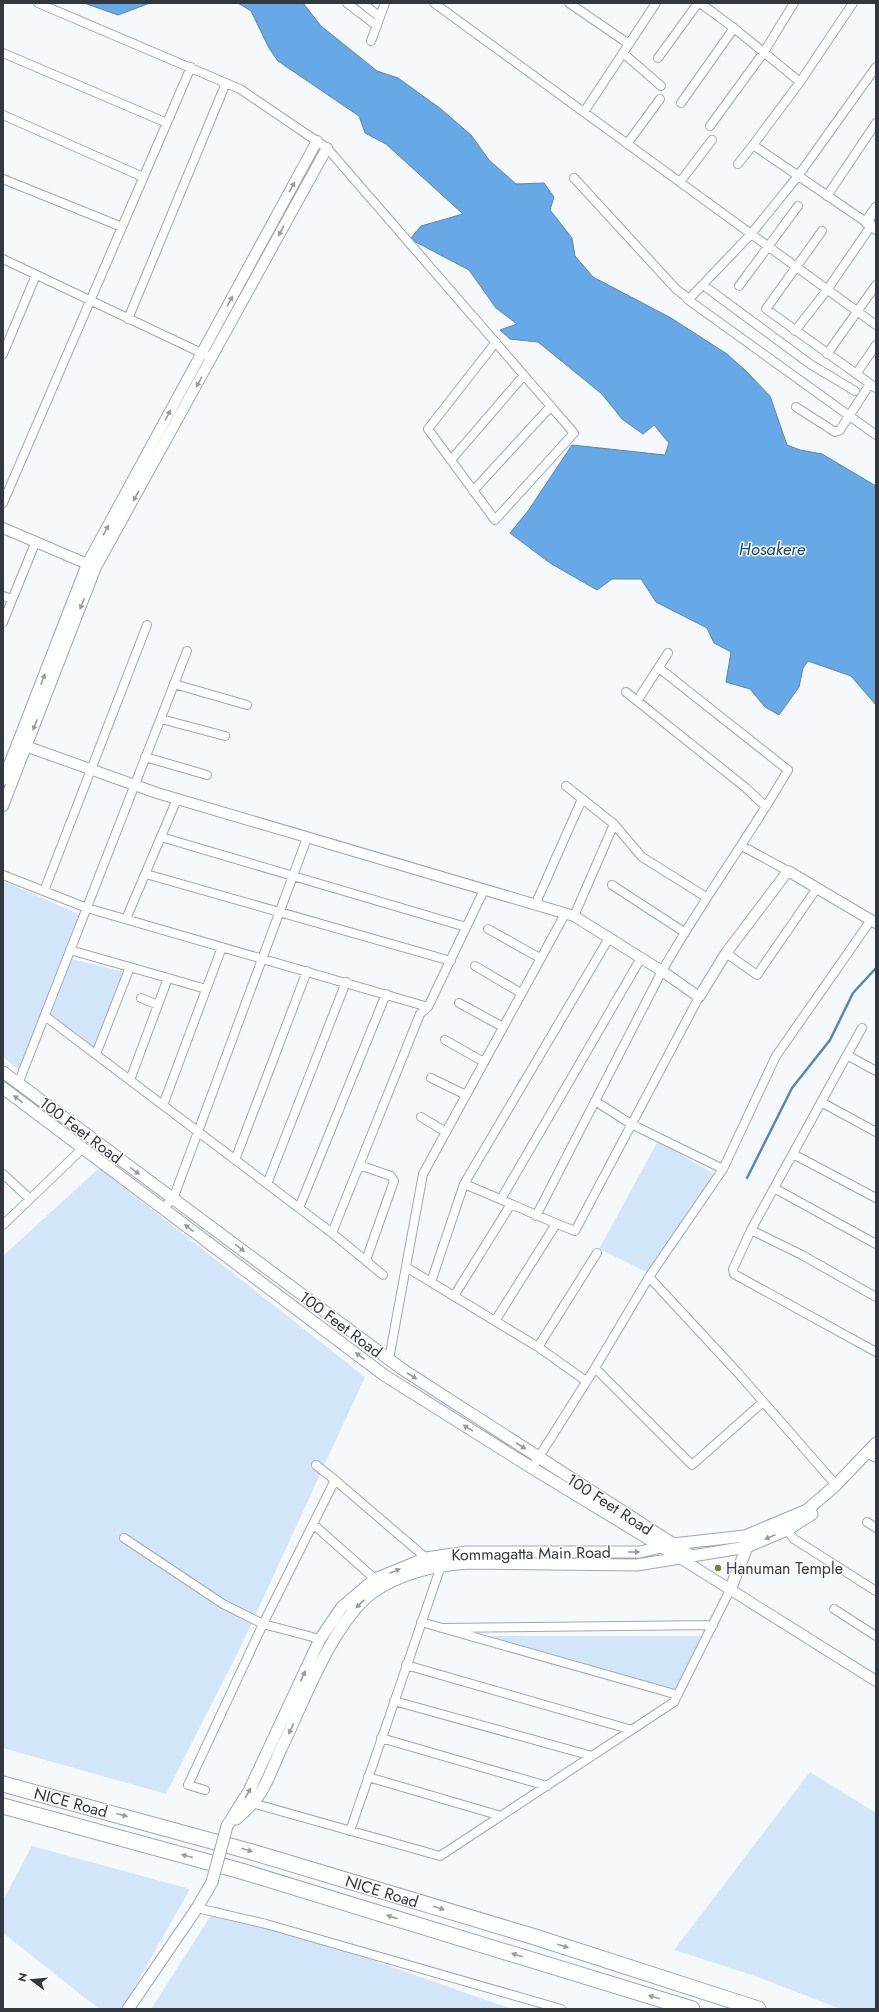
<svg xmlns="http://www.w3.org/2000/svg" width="879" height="2012" font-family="Jost,sans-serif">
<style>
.green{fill:#d3e6f9}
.water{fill:#67a8e6;stroke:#5786b4}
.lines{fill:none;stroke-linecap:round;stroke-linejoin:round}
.stream{stroke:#5786b4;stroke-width:2.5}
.minor-casing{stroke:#9aa9b8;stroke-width:10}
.tertiary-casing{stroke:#9aa9b8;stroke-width:12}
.secondary-casing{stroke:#9aa9b8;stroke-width:13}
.motorway-casing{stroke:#9aa9b8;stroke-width:17}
.minor{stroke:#fff;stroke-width:8}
.tertiary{stroke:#fff;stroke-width:10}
.secondary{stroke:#fff;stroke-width:11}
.motorway{stroke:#fff;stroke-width:15}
.secondary-bridge-casing{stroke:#9aa9b8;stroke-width:13;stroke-linecap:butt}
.secondary-bridge{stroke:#fff;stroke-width:11}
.oneway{fill:#989c9e}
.poi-dot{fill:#6f8435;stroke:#fff;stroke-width:1.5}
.labels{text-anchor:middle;stroke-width:3;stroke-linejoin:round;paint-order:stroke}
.street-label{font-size:16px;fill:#32383e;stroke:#fff}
.poi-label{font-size:16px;fill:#32383e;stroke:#fff;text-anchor:start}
.water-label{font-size:17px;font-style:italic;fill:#15446d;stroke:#fff}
</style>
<rect width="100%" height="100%" fill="#f6f9fc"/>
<path class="green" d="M3,881L79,914L19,1070L3,1057Z
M72,959L125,972L95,1049L51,1014Z
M658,1141L714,1174L647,1272L599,1249Z
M99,1168L365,1377L242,1644L166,1794L3,1748V1256Z
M487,1636H705L675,1690Z
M810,1772L876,1813V2009H841L752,1975L674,1950Z
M32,1846L190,1889L122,2009H99L3,1933V1900Z
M217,1906L512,2009H151Z"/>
<path class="water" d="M84,3H150L118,15Z
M238,3H303L321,26L377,71L398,78L441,109L471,135L489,160L516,184L544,183L554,197L550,210L572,238L575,256L593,277L671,318L727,354L746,371L770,396L787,445L800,450L822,454L876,486V705L851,676L808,661L803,668L799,687L779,715L765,707L750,689L726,682L731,652L714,643L707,628L656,602L641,579H612L597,590L550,563L510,533L528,511L572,445L665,455L669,443L654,425L643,434L622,419L602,394L538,342L510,339L500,330L517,324L496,308L469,270L410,239L421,226L463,214L386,144L365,133L359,116L278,61L269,48L251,11Z"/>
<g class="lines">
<path class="stream" d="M747,1178L792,1088L830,1040L853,993L876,968"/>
<defs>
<path id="minor" d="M38,3L240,89L327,148L574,433L495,520L428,429L496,342
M347,3L377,26
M362,3L380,17
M434,3L876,325
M569,3L629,44
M700,3L734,28L800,82
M853,3L800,82L753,145L866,222
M371,41L385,3
M3,53L167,123
M623,53L661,86
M658,58L698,3
M681,103L734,28
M584,112L656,3
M3,115L143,177
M710,126L764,52L794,3
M627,144L660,99
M738,164L753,145
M574,178L676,289L689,299L751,234L798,176L876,67
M3,179L122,227
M680,182L712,140
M827,196L876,123
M822,231L766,309L876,388
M3,259L212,358
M703,285L810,364L855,391
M739,286L798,206
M687,299L876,435
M128,319L226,83
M795,331L827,290L871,226
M3,354L36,275
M827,354L876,285
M856,374L876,345
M796,407L835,432L840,430L870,384
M451,460L524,375
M473,491L551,406
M3,503L191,67
M3,596L12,599
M3,622L36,541
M174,684L247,705
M626,692L746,788L766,807
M637,701L668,653
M161,719L225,736
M145,757L207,775
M566,786L614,824L574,916
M614,824L642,857L706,897
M161,837L466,927
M742,846L788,871
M146,874L451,961
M3,875L87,908L428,1007
M612,885L684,932
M44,891L147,625
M535,905L582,799
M126,919L177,799
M488,929L540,958
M70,950L168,978L130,1080
M726,953L757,975L817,888
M475,966L521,993
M168,978L206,989
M141,998L158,1005
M459,1003L503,1027
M45,1016L332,1233L383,1275
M445,1040L484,1062
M96,1054L130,967
M847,1055L862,1028
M876,1071L847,1055L751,1230L733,1269L734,1274L876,1352
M431,1078L466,1095
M18,1084L187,651
M595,1101L631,1124L723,1169
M821,1102L876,1132
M163,1105L222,947
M421,1117L446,1132
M793,1154L876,1198
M235,1160L307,971
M359,1165L391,1176L394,1181L366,1260
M3,1174L30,1199
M267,1184L346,982
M464,1184C502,1199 538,1217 575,1231L699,997
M774,1188L876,1244
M501,1199L641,958
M163,1208L173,1199L307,838
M299,1208L386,994
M536,1216L662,971C701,902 748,839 788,770L659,668
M3,1225L83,1148
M751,1230L802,1255L876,1297
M332,1233L420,1014L428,1007L484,890
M406,1267L538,1347L586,1381
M649,1277L739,1374L836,1485
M431,1282L464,1184L609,938
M454,1296L511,1204
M495,1321L556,1224
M538,1347L597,1253
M389,1359L423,1174L565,914
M595,1368L692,1465L763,1402
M872,1456L876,1458
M316,1465L335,1480
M532,1468L595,1368L649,1277L723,1169L776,1056L871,920
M867,1522L876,1528
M313,1524L375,1579
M787,1530L794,1539L876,1591
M124,1538L223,1604L263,1624L320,1639
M834,1609L876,1636
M421,1622L678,1695
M443,1628L713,1625
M406,1665L632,1730
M394,1701L592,1756
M381,1738L547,1786
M368,1777L501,1816
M205,1790L188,1785L263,1624L335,1480L426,1558L427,1561
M252,1803L440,1856L674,1702L730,1590
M350,1831L442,1563
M197,1908L266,1924L561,2009"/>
<path id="tertiary" d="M876,208L866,222L876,229
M3,528L92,566
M17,743L157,793L574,916L662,971L699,997L726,953L788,871L876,923
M3,780L87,564L317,141
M3,806L96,567L327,148
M680,1558L876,1681"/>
<path id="secondary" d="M3,1072L402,1369L692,1556
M3,1088L384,1375L532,1468L680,1558
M730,1590L747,1547L746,1542
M236,1819C244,1812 253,1804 259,1795C268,1782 274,1764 281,1749C303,1704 332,1623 372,1593C400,1573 435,1565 469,1563L637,1565L747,1547L787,1530L812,1514
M227,1826L249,1791L320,1639L342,1607L375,1579L426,1558L467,1552H640L673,1544L745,1536L807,1510L836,1485L876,1443
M128,2009L197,1908L212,1882"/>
<path id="motorway" d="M3,1784L252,1852L535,1937L758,2009
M3,1806L241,1871L692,2009"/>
</defs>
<use href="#minor" class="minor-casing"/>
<use href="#tertiary" class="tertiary-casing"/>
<use href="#secondary" class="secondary-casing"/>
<use href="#motorway" class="motorway-casing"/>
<use href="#minor" class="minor"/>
<use href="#tertiary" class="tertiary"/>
<use href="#secondary" class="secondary"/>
<use href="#motorway" class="motorway"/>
<defs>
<path id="secondary-bridge" d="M212,1882L227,1826"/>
</defs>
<use href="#secondary-bridge" class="secondary-bridge-casing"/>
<use href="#secondary-bridge" class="secondary-bridge"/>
</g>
<defs><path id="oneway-solid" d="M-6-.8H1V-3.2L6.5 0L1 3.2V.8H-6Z"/></defs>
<g class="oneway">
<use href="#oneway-solid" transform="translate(292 187) rotate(-61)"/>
<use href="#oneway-solid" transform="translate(281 231) rotate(119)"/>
<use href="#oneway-solid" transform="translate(230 301) rotate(-61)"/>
<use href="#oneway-solid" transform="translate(199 382) rotate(119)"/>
<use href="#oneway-solid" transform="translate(168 415) rotate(-62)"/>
<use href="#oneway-solid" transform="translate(136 496) rotate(119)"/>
<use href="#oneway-solid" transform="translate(106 530) rotate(-62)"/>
<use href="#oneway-solid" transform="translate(82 604) rotate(111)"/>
<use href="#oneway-solid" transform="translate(43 679) rotate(-69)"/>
<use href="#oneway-solid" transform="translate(35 725) rotate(111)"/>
<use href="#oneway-solid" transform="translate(18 1099) rotate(-143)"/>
<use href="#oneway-solid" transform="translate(135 1171) rotate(37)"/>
<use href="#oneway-solid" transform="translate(189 1228) rotate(-143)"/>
<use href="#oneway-solid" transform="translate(240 1248) rotate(37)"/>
<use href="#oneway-solid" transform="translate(360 1356) rotate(-143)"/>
<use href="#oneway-solid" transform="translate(412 1376) rotate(33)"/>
<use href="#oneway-solid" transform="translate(468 1428) rotate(-148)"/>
<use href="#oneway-solid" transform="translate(521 1446) rotate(33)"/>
<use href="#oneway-solid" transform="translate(770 1537) rotate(157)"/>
<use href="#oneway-solid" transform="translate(634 1552)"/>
<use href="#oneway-solid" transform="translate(395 1571) rotate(-22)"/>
<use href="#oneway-solid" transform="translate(360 1604) rotate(136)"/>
<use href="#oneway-solid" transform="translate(303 1676) rotate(-65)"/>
<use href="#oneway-solid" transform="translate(291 1729) rotate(115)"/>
<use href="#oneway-solid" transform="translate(248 1793) rotate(-60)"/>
<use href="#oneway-solid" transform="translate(122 1815) rotate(15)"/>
<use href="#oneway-solid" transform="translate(247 1850) rotate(16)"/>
<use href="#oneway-solid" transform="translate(187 1856) rotate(-165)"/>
<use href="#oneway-solid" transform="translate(439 1908) rotate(18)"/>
<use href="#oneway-solid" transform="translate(392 1917) rotate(-163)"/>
<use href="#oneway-solid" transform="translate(563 1946) rotate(17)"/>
<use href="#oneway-solid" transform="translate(517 1955) rotate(-163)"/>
<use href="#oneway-solid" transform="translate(654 1997) rotate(-163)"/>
</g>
<circle class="poi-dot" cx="718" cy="1568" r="4"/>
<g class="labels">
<g class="street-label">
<text transform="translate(81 1130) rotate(37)" y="6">100 Feet Road</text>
<text transform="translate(341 1324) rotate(37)" y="6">100 Feet Road</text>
<text transform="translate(610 1504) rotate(33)" y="6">100 Feet Road</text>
<text transform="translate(531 1553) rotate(-1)" y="6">Kommagatta Main Road</text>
<text transform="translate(71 1802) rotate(15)" y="6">NICE Road</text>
<text transform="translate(382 1891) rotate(17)" y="6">NICE Road</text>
</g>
<g class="poi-label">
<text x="726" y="1574">Hanuman Temple</text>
</g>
<g class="water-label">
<text x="772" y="555">Hosakere</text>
</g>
</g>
<rect width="879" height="2012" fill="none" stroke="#32383e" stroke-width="8"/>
<g transform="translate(32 1980) rotate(286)" stroke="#ffffff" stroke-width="3" paint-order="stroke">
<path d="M0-3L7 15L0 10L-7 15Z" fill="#32383e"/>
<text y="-6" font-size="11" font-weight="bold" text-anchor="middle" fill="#32383e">N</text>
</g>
</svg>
